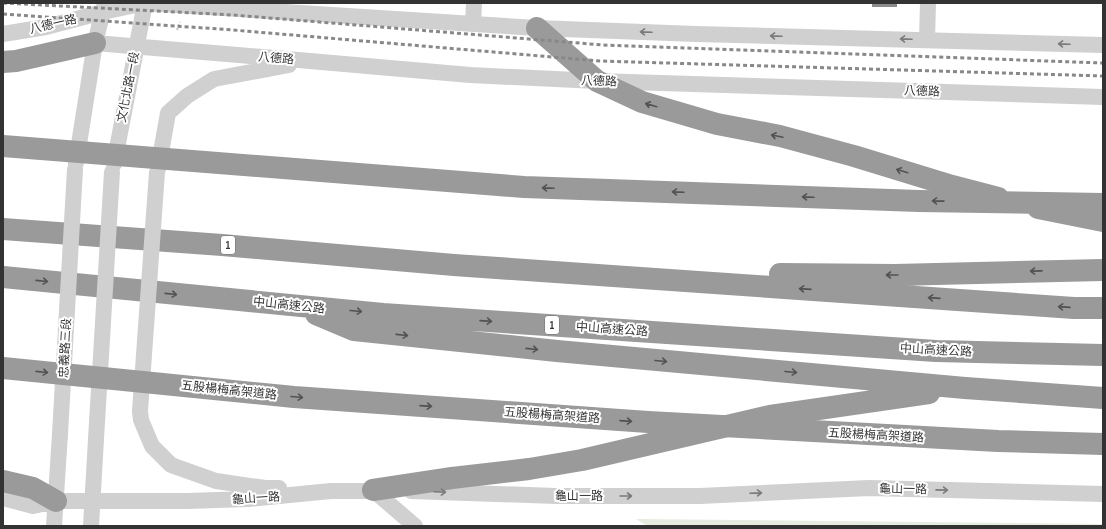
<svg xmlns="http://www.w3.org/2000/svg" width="1106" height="529" font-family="'Sofia Sans Condensed','Noto Sans TC',sans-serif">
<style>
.green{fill:#e6ecdf}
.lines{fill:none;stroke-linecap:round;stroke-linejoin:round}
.path{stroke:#cdcdcd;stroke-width:2.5;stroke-dasharray:2 2;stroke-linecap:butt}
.minor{stroke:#d0d0d0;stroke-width:16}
.highway{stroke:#9a9a9a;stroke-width:22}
.rail{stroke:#888;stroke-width:3;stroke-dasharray:4 3;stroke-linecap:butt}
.minor-bridge{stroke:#d0d0d0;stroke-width:16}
.highway-bridge{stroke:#9a9a9a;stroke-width:22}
.wall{fill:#8c8c8c}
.oneway{stroke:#7a7a7a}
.oneway2{stroke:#525252}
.labels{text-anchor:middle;stroke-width:4;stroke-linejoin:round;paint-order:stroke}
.shield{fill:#fff;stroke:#707070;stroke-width:1}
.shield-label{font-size:11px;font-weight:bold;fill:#333}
.street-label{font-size:12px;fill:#333;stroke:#fff}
</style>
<rect width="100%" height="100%" fill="#fff"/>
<path class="green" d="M636,519L1103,524V526H647Z"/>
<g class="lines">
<path class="path" d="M177,30L180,22"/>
<path class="minor" d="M473,24L474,3
M3,34L46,27L103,12L145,3L537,28L696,34L1103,45
M927,40L928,3
M95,43L310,61L470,75L597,81L1103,97
M76,163L95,43L105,3
M114,164L145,3
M158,169L168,113L187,96L214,79L289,65
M140,411L141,420L152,446L171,465L216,481L265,488H279
M373,490L415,526
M411,491L556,496H700L869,488L1103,494
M3,498L33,506L56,501H187L248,499L331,491H383
M54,526L60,434
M91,526L96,439"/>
<path class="highway" d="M537,28L597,81L642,102L717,124L780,136L854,156L952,186L998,198
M3,62L16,61L95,43
M1038,208L1103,221
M3,229L222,245L454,265L1074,308H1103
M780,274L895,275L1103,270
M3,277L383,314L936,351L1103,355
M316,314L354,330L557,351L965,388L1103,398
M3,481L33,488L56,501
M373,490L452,478L529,469L582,460L770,416L929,393"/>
<path class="rail" d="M3,3L233,15L603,45L1103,63
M3,14L233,30L600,61L1103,76"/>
<path class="minor-bridge" d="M140,411L157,172
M60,434L75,169
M96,439L112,172"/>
<path class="highway-bridge" d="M3,146L524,187L919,201L1103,204
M3,368L294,397L648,422L998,441L1103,444"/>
</g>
<path class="wall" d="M872,3H897V7H872Z"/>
<defs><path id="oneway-shaft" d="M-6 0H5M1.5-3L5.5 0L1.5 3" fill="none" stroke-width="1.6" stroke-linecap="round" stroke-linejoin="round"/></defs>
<g class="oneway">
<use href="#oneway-shaft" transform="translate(646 32) rotate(-178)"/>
<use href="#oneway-shaft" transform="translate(776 36) rotate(-178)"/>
<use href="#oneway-shaft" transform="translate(906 39) rotate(-178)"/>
<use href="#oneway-shaft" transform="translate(1064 44) rotate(-178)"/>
<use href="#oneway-shaft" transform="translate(942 490) rotate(1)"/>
<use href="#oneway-shaft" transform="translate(440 492) rotate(2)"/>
<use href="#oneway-shaft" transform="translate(756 493) rotate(-2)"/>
<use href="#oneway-shaft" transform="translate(626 496)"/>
</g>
<g class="oneway2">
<use href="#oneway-shaft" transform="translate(651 105) rotate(-164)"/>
<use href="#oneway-shaft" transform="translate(777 136) rotate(-168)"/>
<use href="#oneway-shaft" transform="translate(902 171) rotate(-163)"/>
<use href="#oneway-shaft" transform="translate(548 188) rotate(-178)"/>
<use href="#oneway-shaft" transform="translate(678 192) rotate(-178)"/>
<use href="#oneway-shaft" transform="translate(808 197) rotate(-178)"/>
<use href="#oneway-shaft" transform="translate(938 201) rotate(-179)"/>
<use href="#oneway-shaft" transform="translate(1036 271) rotate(179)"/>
<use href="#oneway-shaft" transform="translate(892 275) rotate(180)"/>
<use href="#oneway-shaft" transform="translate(42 281) rotate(6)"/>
<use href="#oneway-shaft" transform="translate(805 289) rotate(-176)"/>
<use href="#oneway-shaft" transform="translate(171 294) rotate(6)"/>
<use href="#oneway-shaft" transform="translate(934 298) rotate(-176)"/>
<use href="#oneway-shaft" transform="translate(1064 307) rotate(-176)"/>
<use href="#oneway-shaft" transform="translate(356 311) rotate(5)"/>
<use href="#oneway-shaft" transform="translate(486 321) rotate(4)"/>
<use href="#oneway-shaft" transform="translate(402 335) rotate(6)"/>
<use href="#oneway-shaft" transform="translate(532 349) rotate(6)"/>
<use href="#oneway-shaft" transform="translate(661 361) rotate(5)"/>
<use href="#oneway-shaft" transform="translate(42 372) rotate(6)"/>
<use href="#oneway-shaft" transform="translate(791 372) rotate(5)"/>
<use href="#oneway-shaft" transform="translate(297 397) rotate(5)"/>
<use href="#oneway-shaft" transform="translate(426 406) rotate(4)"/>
<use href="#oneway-shaft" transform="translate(626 421) rotate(4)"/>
</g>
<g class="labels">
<g class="shield">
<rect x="221" y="236" width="14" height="18" rx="3"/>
<rect x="545" y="316" width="14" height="18" rx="3"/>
</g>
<g class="shield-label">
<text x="228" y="249">1</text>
<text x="552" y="329">1</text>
</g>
<g class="street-label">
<text transform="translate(53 24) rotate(-13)" y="4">八德一路</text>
<text transform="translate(276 58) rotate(5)" y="4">八德路</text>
<text transform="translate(599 81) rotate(2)" y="4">八德路</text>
<text transform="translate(128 87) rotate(-79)" y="4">文化北路一段</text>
<text transform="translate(922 91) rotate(2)" y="4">八德路</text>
<text transform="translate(289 305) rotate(6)" y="4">中山高速公路</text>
<text transform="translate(612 329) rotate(4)" y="4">中山高速公路</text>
<text transform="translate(65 348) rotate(-87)" y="4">忠義路三段</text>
<text transform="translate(936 350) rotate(3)" y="4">中山高速公路</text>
<text transform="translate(229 390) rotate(6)" y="4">五股楊梅高架道路</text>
<text transform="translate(552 415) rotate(4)" y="4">五股楊梅高架道路</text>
<text transform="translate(876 435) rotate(3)" y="4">五股楊梅高架道路</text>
<text transform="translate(903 489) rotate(1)" y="4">龜山一路</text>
<text x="579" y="500">龜山一路</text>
<text transform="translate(256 498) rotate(-4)" y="4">龜山一路</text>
</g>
</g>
<rect width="1106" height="529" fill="none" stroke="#333333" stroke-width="8"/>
</svg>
